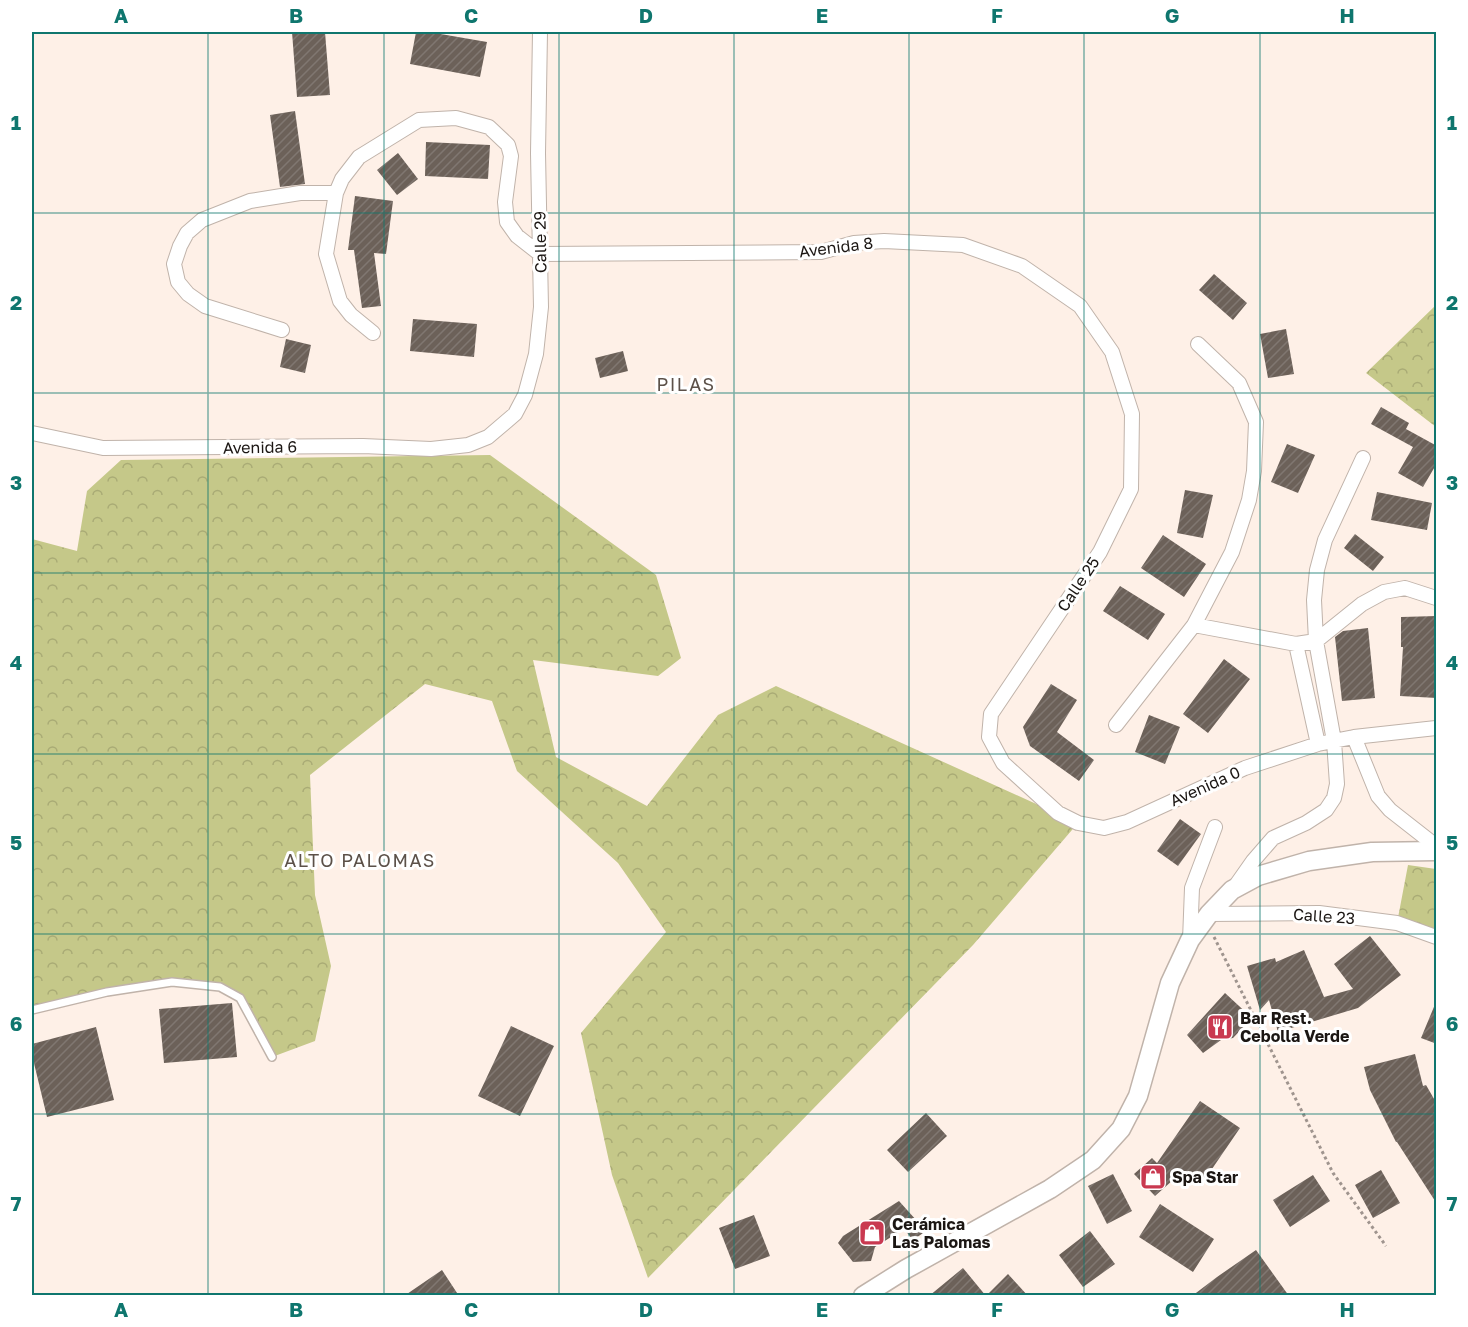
<svg xmlns="http://www.w3.org/2000/svg" width="1468" height="1327" font-family="'Golos Text',sans-serif">
<style>
.forest{fill:url(#forest-crowns)}
.building{fill:url(#building-hatch)}
.lines{fill:none;stroke-linecap:round;stroke-linejoin:round}
.lane-casing{stroke:#c0b3aa;stroke-width:10}
.street-casing{stroke:#c0b3aa;stroke-width:16}
.secondary-casing{stroke:#c0b3aa;stroke-width:21}
.path{stroke:#9f948e;stroke-width:3;stroke-dasharray:3 3;stroke-linecap:butt}
.lane{stroke:#fff;stroke-width:7}
.street{stroke:#fff;stroke-width:14}
.secondary{stroke:#fff;stroke-width:18}
.grid{fill:none;stroke:#0f766e;stroke-width:1.5;stroke-opacity:0.55}
.labels{text-anchor:middle;stroke-width:6;stroke-linejoin:round;paint-order:stroke}
.street-label{font-size:16px;fill:#1b1613;stroke:#fff}
.poi-label{font-size:16px;font-weight:bold;fill:#1b1613;stroke:#fff;text-anchor:start}
.neighbourhood-label{font-size:18px;letter-spacing:1.5px;fill:#5c5149;stroke:#fff}
.neatline{fill:none;stroke:#0f766e;stroke-width:2}
.grid-label{font-size:20px;text-anchor:middle;font-weight:bold;fill:#0f766e}
</style>
<defs>
<pattern id="forest-crowns" width="20" height="18" patternUnits="userSpaceOnUse" patternTransform="scale(1.5)"><rect width="20" height="18" fill="#c5c889"/><path d="M2 6a3 3 0 1 1 6 0M12 15a3 3 0 1 1 6 0" fill="none" stroke="#a9ab75"/></pattern>
<pattern id="building-hatch" width="6" height="6" patternUnits="userSpaceOnUse" patternTransform="scale(1.5)"><rect width="6" height="6" fill="#6c6159"/><path d="M-1 1l2-2M0 6l6-6M5 7l2-2" fill="none" stroke="#807771"/></pattern>
</defs>
<rect width="100%" height="100%" fill="#fef0e7"/>
<path class="forest" d="M1436,305V427L1366,373Z
M490,455L656,575L681,658L658,676L533,660L556,757L647,806L718,715L776,686L1078,823L973,945L648,1278L612,1175L581,1033L666,932L618,863L517,771L492,701L425,684L310,775L315,895L331,966L315,1041L272,1057L240,998L220,987L172,982L32,1010V539L77,551L87,491L121,460Z
M1408,865L1436,869V937L1397,923Z"/>
<path class="building" d="M292,32H325L330,95L297,97Z
M416,32H429L487,42L480,77L410,64Z
M295,111L305,184L280,187L270,115Z
M426,142L490,145L488,179L425,176Z
M398,153L418,179L397,195L377,170Z
M355,196L393,201L386,254L374,253L381,306L362,308L354,250H348Z
M1214,274L1247,303L1233,320L1199,290Z
M413,319L477,324L474,357L410,351Z
M1286,329L1294,374L1268,378L1260,334Z
M286,339L311,345L305,373L280,367Z
M623,351L628,371L600,378L595,358Z
M1381,407L1409,423L1406,429L1437,446V463L1423,487L1398,473L1413,447L1371,424Z
M1287,444L1315,455L1298,493L1271,482Z
M1185,490L1213,495L1203,538L1177,533Z
M1377,492L1432,503L1427,530L1371,520Z
M1355,534L1384,557L1373,571L1344,548Z
M1163,535L1206,564L1184,597L1141,568Z
M1120,586L1165,614L1148,640L1103,611Z
M1437,616V698L1400,696L1403,647H1401V617Z
M1368,628L1375,698L1342,701L1335,637L1343,631Z
M1224,659L1250,679L1208,733L1183,714Z
M1051,684L1077,700L1057,732L1094,760L1079,781L1030,746L1023,727Z
M1149,715L1180,727L1165,764L1135,752Z
M1180,819L1201,834L1178,866L1157,851Z
M1370,936L1401,975L1358,1008L1278,1032L1269,1000L1260,1010L1247,966L1275,958L1276,962L1304,950L1324,997L1353,989L1334,964Z
M1225,993L1252,1018L1233,1038L1221,1040L1203,1053L1187,1035Z
M1436,1002H1437V1044L1421,1038Z
M232,1003L237,1057L164,1063L159,1009Z
M511,1026L554,1046L520,1116L478,1096Z
M96,1027L114,1100L47,1117L32,1055V1044Z
M1415,1054L1423,1086L1426,1085L1437,1104V1204L1397,1142H1396L1370,1090L1364,1067Z
M1200,1101L1240,1128L1201,1185L1182,1172L1155,1196L1134,1174L1152,1158L1157,1163Z
M926,1113L947,1136L908,1172L887,1150Z
M1381,1170L1400,1203L1373,1218L1355,1185Z
M1113,1174L1132,1211L1107,1224L1088,1186Z
M1313,1175L1330,1201L1290,1227L1273,1200Z
M899,1201L926,1231L913,1240L904,1229L875,1247L871,1261L853,1262L838,1243L843,1236Z
M1160,1204L1214,1239L1193,1272L1139,1237Z
M754,1215L770,1256L735,1269L719,1228Z
M1090,1231L1115,1264L1083,1287L1059,1255Z
M1256,1250L1289,1296H1192L1217,1277Z
M963,1268L986,1296H929Z
M442,1270L459,1296H404Z
M1008,1274L1028,1296H986Z"/>
<g class="lines">
<defs>
<path id="lane" d="M32,1010L107,992L172,982L220,987L240,998L272,1057"/>
<path id="street" d="M540,254L821,252L854,243L884,241L963,245L1022,266L1080,306L1112,352L1132,414L1131,489L1100,552L991,714L989,737L1003,763L1058,813L1078,823L1104,828L1127,822L1245,768L1318,744L1354,737L1436,728
M282,330L205,306L188,294L178,282L174,264L180,246L187,233L202,220L250,201L300,193H336
M373,333L351,315L340,301L326,254L336,193L342,179L359,157L419,120L456,118L489,127L508,145L511,156L505,202L507,222L517,236L540,254
M32,433L103,448L363,446L431,449L468,445L488,437L515,414L525,395L536,354L541,307L538,153L540,32
M1194,625L1296,644L1316,641L1362,604L1384,592L1405,588L1436,598
M1296,644L1318,744
M1116,725L1194,625L1232,552L1249,500L1254,471L1256,422L1239,383L1198,344
M1354,737L1378,796L1390,810L1436,846
M1234,888L1253,861L1273,838L1306,823L1326,810L1334,798L1337,784L1334,741L1316,641L1314,600L1317,570L1325,540L1363,458
M1209,914L1319,913L1397,923L1436,937
M1190,940L1192,888L1215,827"/>
<path id="secondary" d="M863,1296L906,1269L1050,1189L1093,1160L1121,1129L1138,1096L1170,983L1190,940L1209,914L1232,890L1258,876L1309,861L1372,852L1436,851"/>
</defs>
<use href="#lane" class="lane-casing"/>
<use href="#street" class="street-casing"/>
<use href="#secondary" class="secondary-casing"/>
<path class="path" d="M1214,937L1333,1173L1386,1246"/>
<use href="#lane" class="lane"/>
<use href="#street" class="street"/>
<use href="#secondary" class="secondary"/>
</g>
<path class="grid" d="M208,32V1296M384,32V1296M559,32V1296M734,32V1296M909,32V1296M1084,32V1296M1260,32V1296M32,213H1436M32,393H1436M32,573H1436M32,754H1436M32,934H1436M32,1114H1436"/>
<defs>
<symbol id="restaurant-square" viewBox="-11 -11 22 22"><rect x="-9" y="-9" width="18" height="18" rx="4" fill="#c93950" stroke="#fff"/><path d="M-5-6h1v4h1v-4h1v4h1v-4h1v5L-1.5 .5V6h-2V.5L-5-1ZM5-6V6H3V1.5H1.5Q1.5-4 5-6Z" fill="#fff"/></symbol>
<symbol id="shop-square" viewBox="-11 -11 22 22"><rect x="-9" y="-9" width="18" height="18" rx="4" fill="#c93950" stroke="#fff"/><path d="M-5-2.5h2.3a2.7 3.5 0 0 1 5.4 0H5L5.5 6h-11ZM-1.5-2.5h3a1.5 2.3 0 0 0-3 0Z" fill="#fff"/></symbol>
</defs>
<g fill-rule="evenodd">
<use href="#restaurant-square" x="1205" y="1012" width="30" height="30"/>
<use href="#shop-square" x="1138" y="1162" width="30" height="30"/>
<use href="#shop-square" x="857" y="1218" width="30" height="30"/>
</g>
<g class="labels">
<g class="street-label">
<text transform="translate(540 242) rotate(-91)" y="6">Calle 29</text>
<text transform="translate(836 247) rotate(-7)" y="6">Avenida 8</text>
<text transform="translate(260 447) rotate(-1)" y="6">Avenida 6</text>
<text transform="translate(1078 584) rotate(-56)" y="6">Calle 25</text>
<text transform="translate(1205 786) rotate(-24)" y="6">Avenida 0</text>
<text transform="translate(1324 916) rotate(4)" y="6">Calle 23</text>
</g>
<g class="poi-label">
<text x="1240" y="1024">Bar Rest.<tspan x="1240" dy="18">Cebolla Verde</tspan></text>
<text x="1172" y="1183">Spa Star</text>
<text x="892" y="1230">Cerámica<tspan x="892" dy="18">Las Palomas</tspan></text>
</g>
<g class="neighbourhood-label">
<text x="686" y="391">PILAS</text>
<text x="360" y="867">ALTO PALOMAS</text>
</g>
</g>
<rect width="1468" height="1327" fill="none" stroke="#ffffff" stroke-width="66"/>
<rect x="33" y="33" width="1402" height="1261" class="neatline"/>
<g class="grid-label">
<text x="121" y="23">A</text>
<text x="296" y="23">B</text>
<text x="471" y="23">C</text>
<text x="646" y="23">D</text>
<text x="822" y="23">E</text>
<text x="997" y="23">F</text>
<text x="1172" y="23">G</text>
<text x="1347" y="23">H</text>
<text x="16" y="130">1</text>
<text x="1452" y="130">1</text>
<text x="16" y="310">2</text>
<text x="1452" y="310">2</text>
<text x="16" y="490">3</text>
<text x="1452" y="490">3</text>
<text x="16" y="670">4</text>
<text x="1452" y="670">4</text>
<text x="16" y="850">5</text>
<text x="1452" y="850">5</text>
<text x="16" y="1031">6</text>
<text x="1452" y="1031">6</text>
<text x="16" y="1211">7</text>
<text x="1452" y="1211">7</text>
<text x="121" y="1317">A</text>
<text x="296" y="1317">B</text>
<text x="471" y="1317">C</text>
<text x="646" y="1317">D</text>
<text x="822" y="1317">E</text>
<text x="997" y="1317">F</text>
<text x="1172" y="1317">G</text>
<text x="1347" y="1317">H</text>
</g>
</svg>
